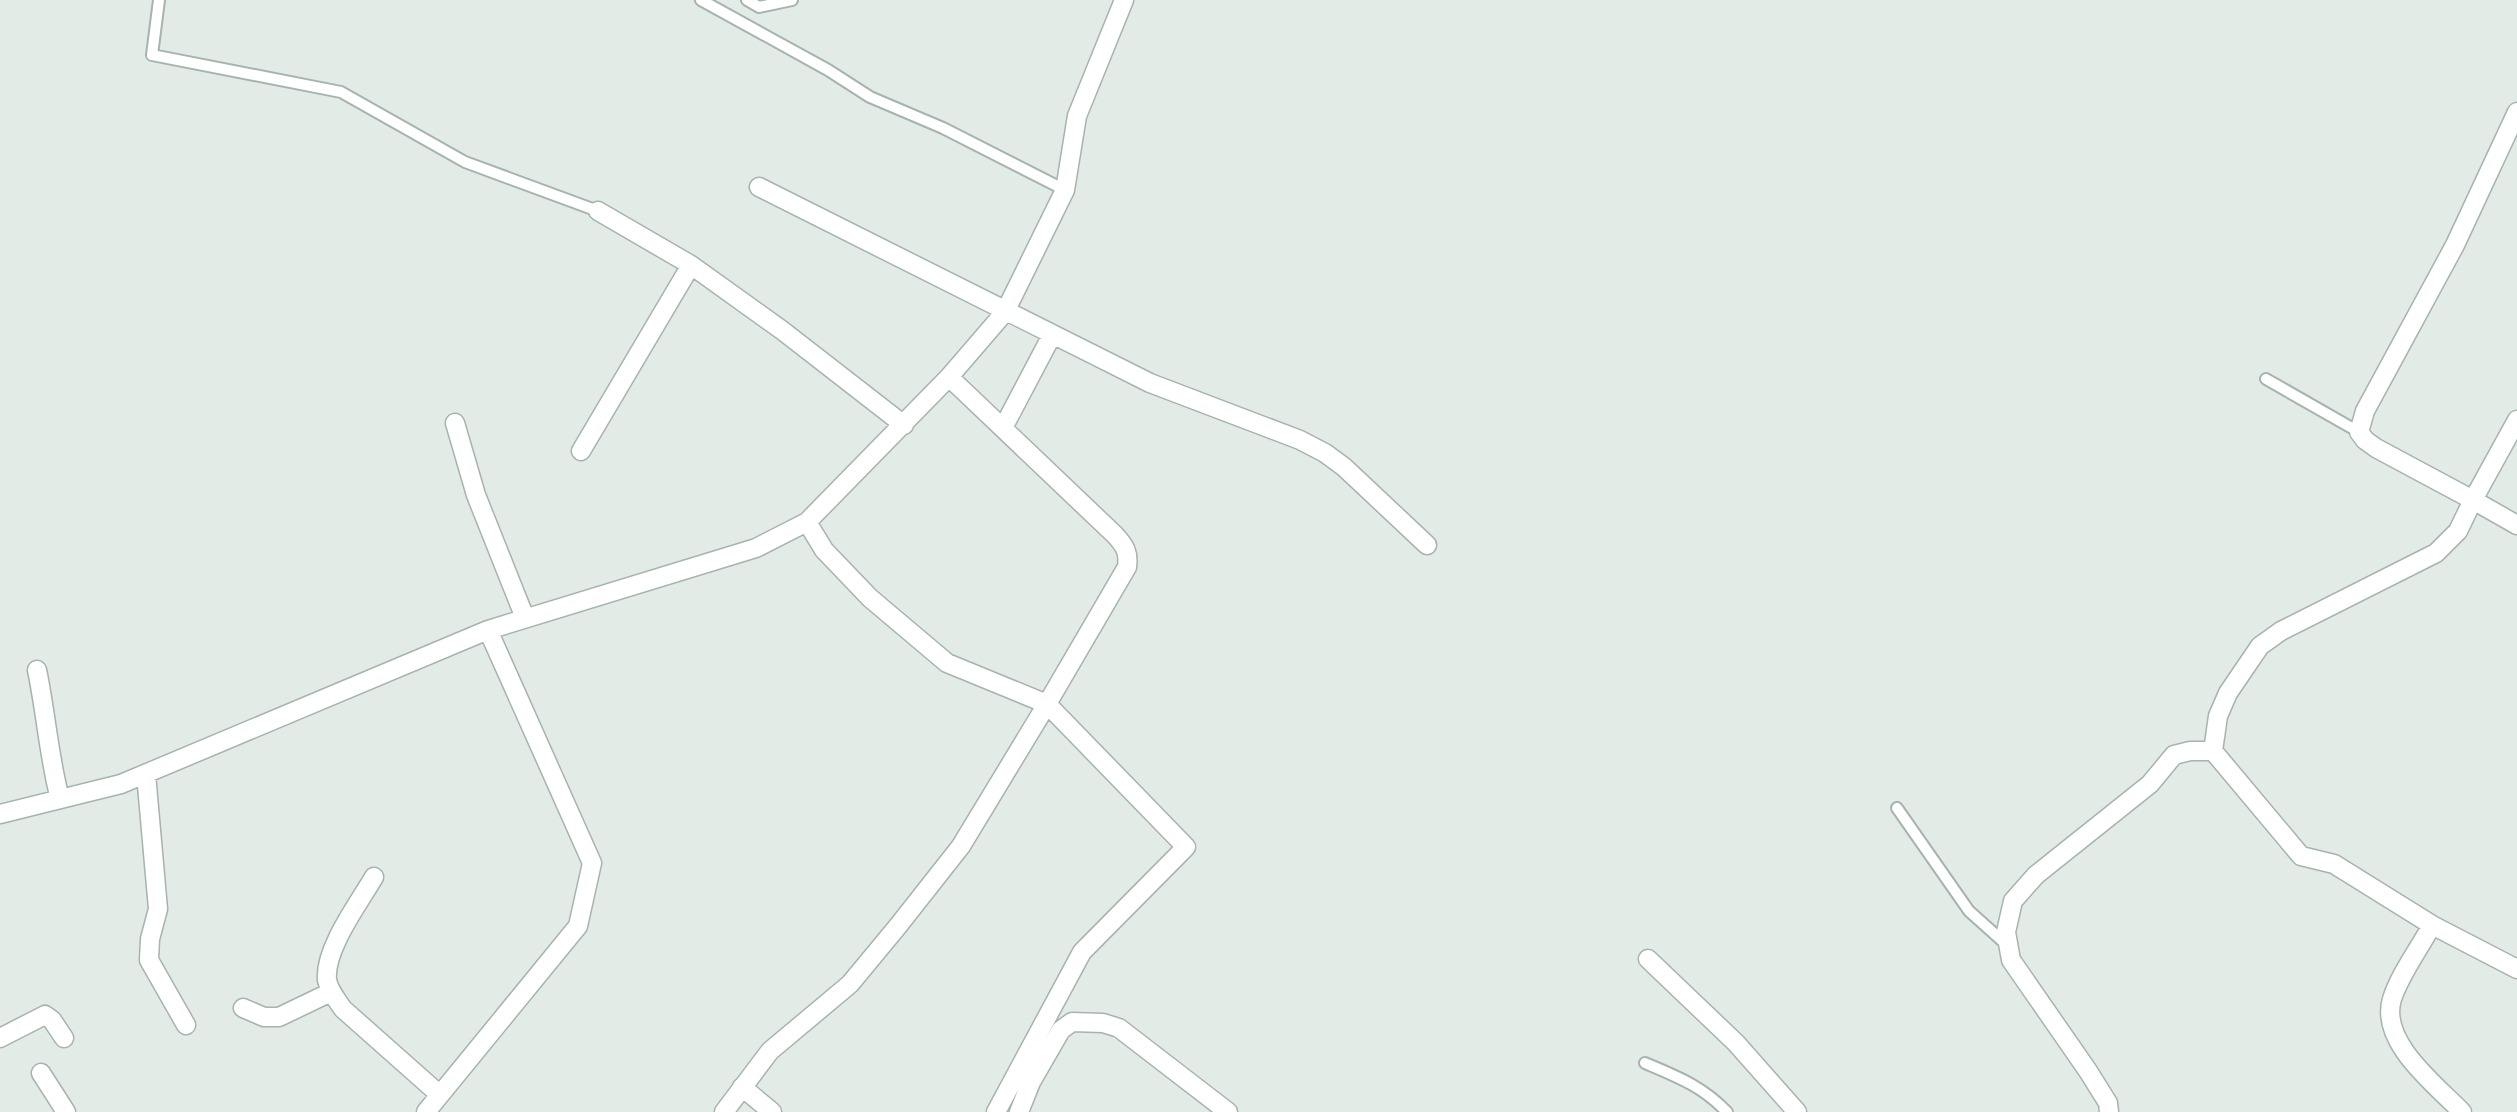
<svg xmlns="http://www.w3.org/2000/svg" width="2517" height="1112" font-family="'Sofia Sans Condensed',sans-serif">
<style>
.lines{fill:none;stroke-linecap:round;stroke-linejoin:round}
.service-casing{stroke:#a6b3ae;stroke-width:14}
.minor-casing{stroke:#a6b3ae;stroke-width:21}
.service{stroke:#fff;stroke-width:10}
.minor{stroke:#fff;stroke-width:18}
</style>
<rect width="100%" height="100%" fill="#e3ebe7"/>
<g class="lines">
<defs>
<path id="service" d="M159,0L152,55L341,92L465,162L598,211
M701,0L828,70L870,97L943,128L1065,190
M747,0L759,7L792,0
M2266,379L2359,432
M1897,808L1969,911L2007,945
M1645,1063C1678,1077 1702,1086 1727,1112"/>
<path id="minor" d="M759,187L1150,383L1300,440L1325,453L1344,467L1427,545
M598,211L691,265L783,331L904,425
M2517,420L2473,500L2517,525
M455,423L476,495L525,618
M1003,428L1052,335
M581,451L691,265
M807,522L949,377L1005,312L1065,190L1077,116L1124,0
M37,670C46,713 49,758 60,799
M2213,751L2218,716L2228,693L2260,646L2281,631L2436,553L2458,531L2473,500L2376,448L2365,440L2359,432L2365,411L2455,245L2517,112
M146,774L158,909L150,939L149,960L186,1025
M0,814L121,784L488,630
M374,877C359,903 324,949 327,980C329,991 337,1000 343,1009L440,1095
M2432,925C2419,949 2400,974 2392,999C2379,1042 2436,1085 2462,1112
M1648,959L1736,1043L1797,1112
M243,1008L264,1017H279L331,992
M0,1038L45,1015L52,1020L64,1038
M41,1073L66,1112
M742,1087L772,1112
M426,1112L578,926L592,863L488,630L756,548L807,522L824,550L870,598L947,663L1047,704L1127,567C1129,552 1125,546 1115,535L949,377
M724,1112L770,1051L850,984L898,926L961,846L1047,704L1186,847L1082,952L996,1112
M1019,1112L1031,1082L1061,1030L1072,1022L1103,1023L1119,1028L1228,1112
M2109,1112L2108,1103L2088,1071L2011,960L2006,932L2013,901L2036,875L2150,784L2174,755L2190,751H2213L2301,856L2334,864L2432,925L2517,969"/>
</defs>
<use href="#service" class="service-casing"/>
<use href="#minor" class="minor-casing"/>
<use href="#service" class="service"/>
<use href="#minor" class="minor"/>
</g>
</svg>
